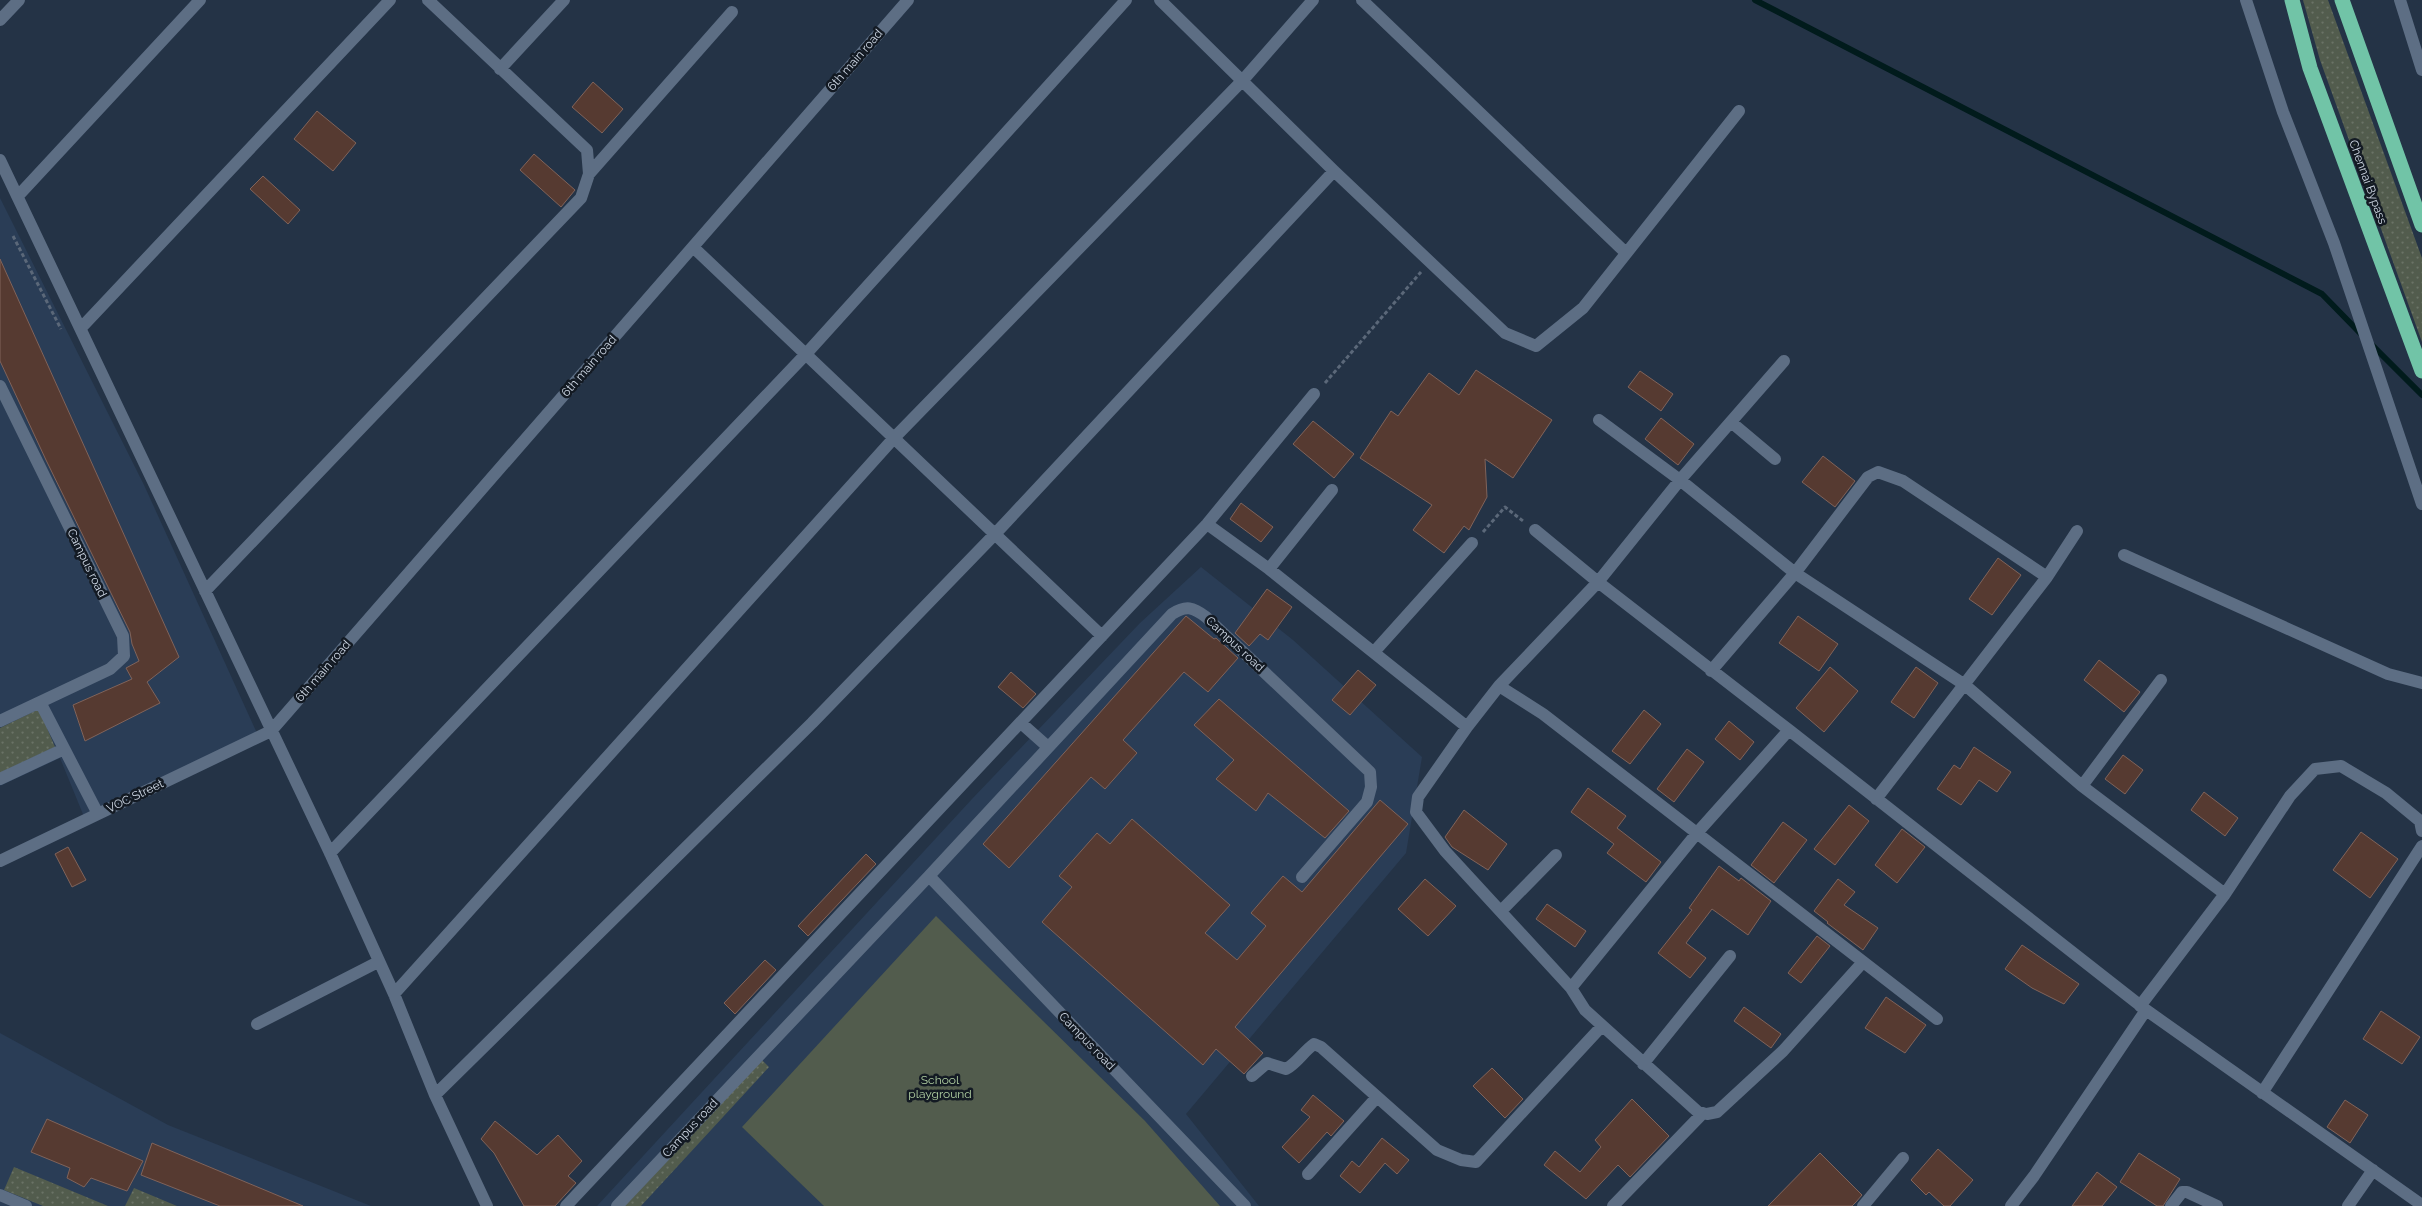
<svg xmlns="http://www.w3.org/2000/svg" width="2422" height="1206" font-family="Raleway,sans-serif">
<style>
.built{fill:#2a3d56}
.grass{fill:url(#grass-dots)}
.park{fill:#525c4d}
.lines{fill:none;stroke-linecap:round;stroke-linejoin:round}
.stream{stroke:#011b1c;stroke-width:6}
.building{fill:#563a31;stroke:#80635a}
.path{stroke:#5b6879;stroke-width:3;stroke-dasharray:4 2.5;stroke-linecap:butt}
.minor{stroke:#5d6e84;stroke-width:12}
.highway{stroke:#71c4a7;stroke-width:15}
.labels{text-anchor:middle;stroke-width:5;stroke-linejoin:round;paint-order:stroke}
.street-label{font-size:12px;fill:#cfd8e5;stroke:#131a23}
.park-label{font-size:12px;fill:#b1d0a2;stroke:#131a23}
</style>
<defs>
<pattern id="grass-dots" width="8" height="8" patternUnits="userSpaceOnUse" patternTransform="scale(1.25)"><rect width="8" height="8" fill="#525c4d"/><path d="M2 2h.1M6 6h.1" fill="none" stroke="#6a7366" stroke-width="1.8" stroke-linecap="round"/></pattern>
</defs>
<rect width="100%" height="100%" fill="#243346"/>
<path class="built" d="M0,198L144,485L261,742L87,824L60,758L0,786Z
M1201,567L1293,640L1422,757L1406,853L1186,1114L1259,1206H597L972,799L1140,623Z
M0,1033L168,1125L371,1206H0Z"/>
<path class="grass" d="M2303,0H2328L2422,258V342L2320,60Z
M39,709L55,747L0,773V728Z
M758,1056L769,1067L641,1206H620Z
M14,1167L108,1206H43L4,1190Z
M134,1188L177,1206H125Z"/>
<path class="park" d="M936,916L1145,1121L1220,1206H824L742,1127Z"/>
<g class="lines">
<path class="stream" d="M1755,0L2322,294L2361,334
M2372,345L2422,395"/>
</g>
<path class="building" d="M593,82L623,109L602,133L572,107Z
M317,111L356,143L333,171L294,139Z
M534,154L575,190L561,207L520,170Z
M263,176L300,210L288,224L250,189Z
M0,259L179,657L147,682L160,703L85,741L73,705L132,679L126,668L139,661L132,644L130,632L46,460L0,361Z
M1476,370L1552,420L1513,478L1485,459L1487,497L1469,530L1464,526L1444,553L1413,530L1432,505L1360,458L1391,411L1398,416L1429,373L1459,395Z
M1640,371L1673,394L1661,411L1628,387Z
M1661,418L1694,444L1678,465L1645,439Z
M1313,421L1354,454L1334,478L1293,444Z
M1823,456L1855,481L1835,507L1802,482Z
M1241,503L1273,527L1261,542L1230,519Z
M1998,558L2021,575L1992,615L1969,599Z
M1267,589L1292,607L1268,640L1260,634L1249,646L1235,633Z
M1186,616L1214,639L1216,638L1238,658L1208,692L1184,672L1123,740L1137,753L1105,789L1091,777L1009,868L983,844Z
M1798,616L1838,644L1819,671L1779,643Z
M2099,660L2140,692L2124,712L2084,680Z
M1830,667L1858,691L1824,732L1796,708Z
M1916,667L1938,683L1914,718L1891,702Z
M1358,670L1376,685L1350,715L1332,700Z
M1011,672L1036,694L1023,708L998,687Z
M1219,699L1349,811L1325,838L1268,793L1256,811L1216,779L1234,760L1194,725Z
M1644,710L1661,724L1630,764L1612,751Z
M1729,721L1754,742L1740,760L1715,739Z
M1974,747L2011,772L1997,792L1979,780L1961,805L1937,789L1954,765L1960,769Z
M1687,749L1704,762L1674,802L1657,789Z
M2123,755L2143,770L2125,794L2105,779Z
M1588,788L1626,816L1617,828L1661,862L1646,882L1607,853L1614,844L1571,812Z
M2204,792L2238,818L2225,836L2191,810Z
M1380,800L1408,824L1235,1027L1263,1053L1244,1074L1216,1049L1203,1065L1042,922L1072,887L1059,876L1097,833L1110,844L1132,819L1230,905L1205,933L1237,960L1266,926L1251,913L1283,876L1302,892Z
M1849,805L1869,821L1835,865L1814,849Z
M1464,810L1507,844L1488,870L1452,847L1445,837Z
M1783,822L1807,840L1774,883L1751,865Z
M1902,829L1925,847L1897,883L1875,865Z
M2361,832L2398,859L2370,898L2333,870Z
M68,847L86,880L72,887L55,854Z
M866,854L876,864L808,936L798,926Z
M1719,866L1739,881L1741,878L1771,901L1748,935L1712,909L1686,943L1706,958L1690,978L1658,953L1692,910L1689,908Z
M1425,879L1456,906L1428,936L1398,909Z
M1838,879L1855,892L1844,905L1878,928L1863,950L1827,923L1828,922L1814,911Z
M1547,904L1586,931L1575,947L1536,919Z
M1817,936L1830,946L1801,983L1788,973Z
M2022,945L2079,984L2064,1004L2032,988L2005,969Z
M765,960L776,970L735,1014L724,1003Z
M1886,997L1926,1025L1905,1053L1865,1028Z
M1744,1007L1781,1034L1771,1048L1734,1021Z
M2381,1011L2420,1037L2402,1064L2363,1039Z
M1492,1068L1523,1099L1505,1118L1473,1086Z
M1313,1095L1344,1121L1331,1136L1327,1132L1299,1163L1282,1147L1310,1117L1301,1110Z
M1632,1099L1669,1136L1630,1177L1618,1165L1586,1199L1544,1165L1555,1151L1580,1172L1601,1147L1595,1140Z
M2345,1100L2368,1115L2350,1143L2327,1127Z
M47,1119L143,1161L127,1191L91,1178L84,1187L67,1178L70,1168L31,1152Z
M495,1121L537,1155L558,1135L582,1161L568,1176L576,1183L555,1206H524L494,1153L481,1139Z
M1382,1138L1409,1160L1397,1174L1385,1163L1360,1193L1340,1176L1352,1161L1359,1167Z
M152,1143L303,1206H220L141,1175Z
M1938,1149L1973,1180L1950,1206H1944L1929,1192L1926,1195L1911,1180Z
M1820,1153L1862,1195L1856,1202L1852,1206H1768Z
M2139,1153L2180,1179L2163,1206H2157L2120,1182Z
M2097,1172L2117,1187L2102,1206H2072Z"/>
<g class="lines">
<path class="path" d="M13,236L61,329
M1325,383L1421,272
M1483,532L1505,507L1523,521"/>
<path class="minor" d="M1160,0L1334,171L1505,333L1536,346L1583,308L1739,111
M1362,0L1626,253
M2246,0L2283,112L2334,243L2422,504
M2400,0L2422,70
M0,20L19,0
M500,69L564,0
M0,160L330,853L394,994L435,1095L487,1206
M589,174L732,12
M18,196L200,0
M693,247L1102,636
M81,328L390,0
M1784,361L1680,480L1598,582L1499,686L1467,727L1418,797L1416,812L1445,851L1571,988L1585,1010L1698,1112L1707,1114L1717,1112L1783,1051L1863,962
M0,386L123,636L124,656L110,669L0,721
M1599,420L1680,480L1795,573L1965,685L2082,786L2225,894L2140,1006
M1731,422L1775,459
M1207,524L1269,569L1467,727
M1535,530L1598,582L1789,730L1697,833L1571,988
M2124,555L2388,674L2422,683
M1269,569L1332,490
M205,591L581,198L589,174L587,150L428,0
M1374,652L1472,543
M1711,671L1795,573L1868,477L1878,472L1903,481L2047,577
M1499,686L1543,714L1937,1019
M40,702L98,814
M1021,723L1048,747
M1789,730L2146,1010L2034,1176L2011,1206
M0,779L64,749
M2082,786L2161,680
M1876,799L2047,577L2077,531
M330,853L806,354L1126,0
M0,861L271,731L908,0
M929,876L1172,614C1186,605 1193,607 1206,617L1370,772L1371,787L1367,802L1302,877
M2225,894L2290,796L2315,769L2341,766L2386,793L2420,821L2422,831
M1501,911L1556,855
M394,994L894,438L1243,80L1313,0
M2146,1010L2422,1205
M257,1024L378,962
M1643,1064L1730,956
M1252,1076L1267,1063L1286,1069C1297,1063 1303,1052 1314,1044L1321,1047L1437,1150L1461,1160L1476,1162L1602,1026
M2262,1093L2422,846
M435,1095L812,723L995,534L1334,171
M1308,1174L1377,1097
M0,1195L26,1206
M566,1206L1207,524L1314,394
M617,1206L929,876L1245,1206
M1613,1206L1703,1113
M1863,1206L1903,1158
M2171,1206L2182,1192H2187L2217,1206
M2348,1206L2373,1170"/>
<path class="highway" d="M2292,0L2310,68L2422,371
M2342,0L2422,225"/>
</g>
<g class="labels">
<g class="street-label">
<text transform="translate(855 60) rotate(-49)" y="4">6th main road</text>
<text transform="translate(2368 182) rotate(70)" y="4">Chennai Bypass</text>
<text transform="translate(589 366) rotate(-49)" y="4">6th main road</text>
<text transform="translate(87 563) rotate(64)" y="4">Campus road</text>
<text transform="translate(1235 644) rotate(43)" y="4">Campus road</text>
<text transform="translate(323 671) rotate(-49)" y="4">6th main road</text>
<text transform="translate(135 796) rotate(-26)" y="4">VOC Street</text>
<text transform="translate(1087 1041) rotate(46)" y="4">Campus road</text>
<text transform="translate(690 1128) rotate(-47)" y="4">Campus road</text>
</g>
<g class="park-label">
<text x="940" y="1084">School<tspan x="940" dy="14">playground</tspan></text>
</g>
</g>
</svg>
